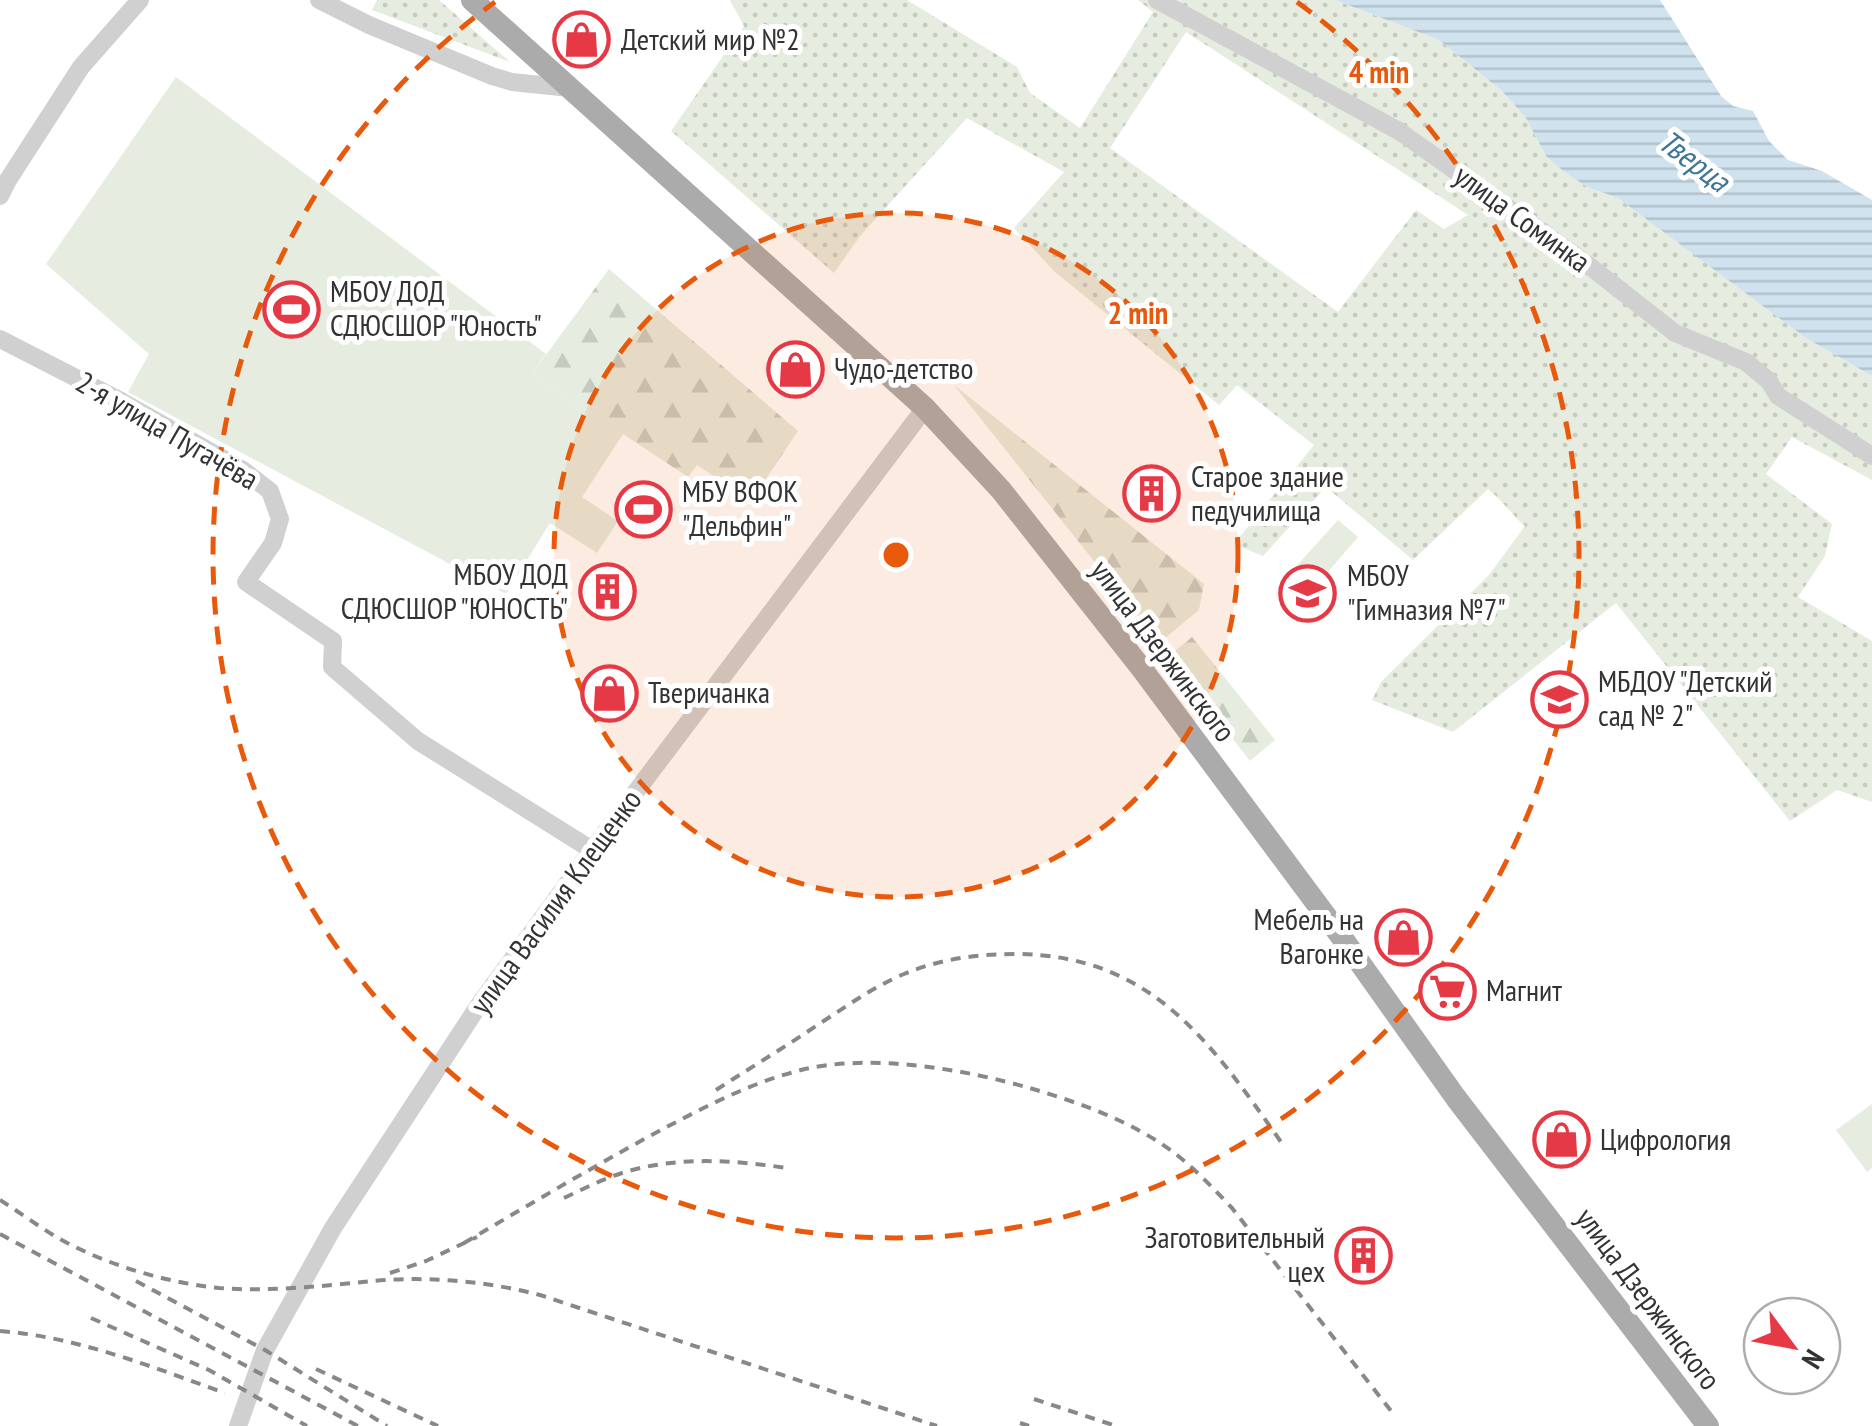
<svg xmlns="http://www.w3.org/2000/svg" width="1872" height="1426" font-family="'PT Sans Narrow',sans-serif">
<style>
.green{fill:url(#green-dots);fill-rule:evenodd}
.forest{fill:url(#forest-firs)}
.pitch{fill:#e6ecdf}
.water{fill:url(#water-rules)}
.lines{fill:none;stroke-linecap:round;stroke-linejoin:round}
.minor{stroke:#d0d0d0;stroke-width:18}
.major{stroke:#ababab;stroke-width:22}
.rail{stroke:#888;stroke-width:4;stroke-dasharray:10 8;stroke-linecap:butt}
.ring{fill:none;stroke:#e8590c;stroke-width:5;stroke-dasharray:18 12}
.labels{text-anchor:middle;stroke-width:10;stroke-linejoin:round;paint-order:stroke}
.poi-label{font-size:30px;fill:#333;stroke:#fff;text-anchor:start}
.street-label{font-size:30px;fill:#333;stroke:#fff}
.water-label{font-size:32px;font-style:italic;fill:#3f7597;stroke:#fff}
.centre{fill:#e8590c;stroke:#fff;stroke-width:5}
.ring-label{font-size:30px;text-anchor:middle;font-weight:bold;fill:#e8590c;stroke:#fff;stroke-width:10;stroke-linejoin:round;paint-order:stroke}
</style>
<defs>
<pattern id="green-dots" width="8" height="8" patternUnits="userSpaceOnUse" patternTransform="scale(2.5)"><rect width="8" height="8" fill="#e6ecdf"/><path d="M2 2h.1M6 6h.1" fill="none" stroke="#c6cbc0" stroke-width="1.8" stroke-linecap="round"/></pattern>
<pattern id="forest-firs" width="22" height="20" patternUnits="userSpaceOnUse" patternTransform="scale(2.5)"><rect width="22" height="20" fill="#e6ecdf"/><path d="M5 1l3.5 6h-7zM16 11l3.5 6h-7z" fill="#c6cbc0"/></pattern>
<pattern id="water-rules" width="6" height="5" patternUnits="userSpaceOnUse" patternTransform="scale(2.5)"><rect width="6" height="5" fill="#cfe2ee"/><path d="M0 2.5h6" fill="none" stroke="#b2c2cd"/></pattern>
</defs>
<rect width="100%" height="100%" fill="#fff"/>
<path class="green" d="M377,0H439L510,62L372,10Z
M730,0H907L1017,67L1030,93L1080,128L1153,12L1138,0H1335L1439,40L1502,91L1526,118L1546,156L1587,187L1618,198L1643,215L1806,338L1872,376V480L1792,437L1766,474L1832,524L1825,556L1798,597L1872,641V802L1837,790L1790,821L1616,603L1453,732L1372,700L1381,682L1489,575L1525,526C1511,514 1502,500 1488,489L1413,560L1326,487L1263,556L1234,544L1314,445L1237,385L1219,405L1055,272L1014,228L1064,172L967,118L860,236L834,273L671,131L744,26ZM1186,32L1468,215L1444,229L1416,210L1338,312L1110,148Z"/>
<path class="forest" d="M609,269L798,431L751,501L697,465L688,477L532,374Z
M954,385L1204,584L1199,610L1159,643Z
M1192,637L1275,740L1250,761L1169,656Z"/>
<path class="pitch" d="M176,77L546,354L532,374L623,434L582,497L618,521L597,553L550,523L506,594L128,392L149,354L46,264Z
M1338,520L1358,537L1314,588L1293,570Z
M1872,1104V1168L1867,1172L1836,1130Z"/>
<path class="water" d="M1335,0H1660L1721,96L1733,106L1753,111L1769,141L1788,160L1822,171L1872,200V376L1806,338L1618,198L1587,187L1561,169L1546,156L1526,118L1502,91L1439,40Z"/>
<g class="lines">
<path class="minor" d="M319,0L369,25L492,76L512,82L570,88
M1157,0L1399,131L1583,261L1675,333L1746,362L1769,381L1778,396L1872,456
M0,196L8,180L81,67L140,0
M0,339L121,401L243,470L270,491L280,519L273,543L246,582L333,641L332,667L418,741L592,850
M238,1426L265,1350L333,1228L479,1005L592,850L925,408"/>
<path class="major" d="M472,0L925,408L1001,490L1142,669L1343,939L1456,1098L1708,1426"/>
<path class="rail" d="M716,1090C750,1068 785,1047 819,1024C847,1006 873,987 904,974C940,959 977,954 1016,954C1151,955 1210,1041 1281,1142
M564,1198C583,1189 603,1179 622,1173C676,1156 732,1160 787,1168
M0,1200C19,1212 38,1226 58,1238C107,1265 163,1282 219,1288C267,1292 324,1286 372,1281C429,1276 485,1281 540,1295L937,1426
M0,1234L358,1426
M464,1243C525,1207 586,1171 648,1137C697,1111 746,1084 801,1070C870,1053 965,1069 1033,1089C1083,1104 1136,1123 1177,1155C1197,1171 1214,1189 1232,1208L1395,1416
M390,1273L426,1261L477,1237
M136,1281L265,1350L387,1426
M91,1318L209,1370L307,1426
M0,1331C78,1337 152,1367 225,1393
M316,1369L438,1426
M1034,1399L1116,1426
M1020,1423L1029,1426"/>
</g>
<circle cx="896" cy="555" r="342" fill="#e8590c" fill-opacity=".12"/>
<g class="ring">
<circle cx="896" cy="555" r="342"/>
<path d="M1297 2A683 683 0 1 1 495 2"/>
</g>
<defs>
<symbol id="shop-ring" viewBox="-11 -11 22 22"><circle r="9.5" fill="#fff" stroke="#e63946" stroke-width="1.5"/><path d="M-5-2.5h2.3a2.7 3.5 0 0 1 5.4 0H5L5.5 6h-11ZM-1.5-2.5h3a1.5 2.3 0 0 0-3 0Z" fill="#e63946"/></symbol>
<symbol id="stadium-ring" viewBox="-11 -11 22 22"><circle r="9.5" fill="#fff" stroke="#e63946" stroke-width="1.5"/><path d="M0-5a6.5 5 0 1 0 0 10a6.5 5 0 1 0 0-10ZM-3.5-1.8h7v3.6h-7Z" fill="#e63946"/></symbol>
<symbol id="building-ring" viewBox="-11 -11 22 22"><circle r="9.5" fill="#fff" stroke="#e63946" stroke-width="1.5"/><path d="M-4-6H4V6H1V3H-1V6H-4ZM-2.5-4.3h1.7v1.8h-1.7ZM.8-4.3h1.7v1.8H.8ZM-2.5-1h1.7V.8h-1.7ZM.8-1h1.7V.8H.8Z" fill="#e63946"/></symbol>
<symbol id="school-ring" viewBox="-11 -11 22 22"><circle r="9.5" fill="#fff" stroke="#e63946" stroke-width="1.5"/><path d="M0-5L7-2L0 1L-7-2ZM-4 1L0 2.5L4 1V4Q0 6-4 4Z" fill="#e63946"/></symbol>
<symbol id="supermarket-ring" viewBox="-11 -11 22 22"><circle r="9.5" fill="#fff" stroke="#e63946" stroke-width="1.5"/><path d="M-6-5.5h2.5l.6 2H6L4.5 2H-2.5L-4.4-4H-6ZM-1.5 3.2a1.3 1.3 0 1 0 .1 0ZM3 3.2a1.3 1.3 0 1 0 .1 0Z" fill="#e63946"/></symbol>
</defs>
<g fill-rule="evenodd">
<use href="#shop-ring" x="550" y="8" width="63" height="63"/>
<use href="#stadium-ring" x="260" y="278" width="63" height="63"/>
<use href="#shop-ring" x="764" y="338" width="63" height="63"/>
<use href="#building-ring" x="1120" y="462" width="63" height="63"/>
<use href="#stadium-ring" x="612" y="478" width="63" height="63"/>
<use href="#building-ring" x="576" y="560" width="63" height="63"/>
<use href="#school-ring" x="1276" y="562" width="63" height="63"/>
<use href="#shop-ring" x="578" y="662" width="63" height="63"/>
<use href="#school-ring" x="1528" y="668" width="63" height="63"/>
<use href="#shop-ring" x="1372" y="906" width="63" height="63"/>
<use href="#supermarket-ring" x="1416" y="960" width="63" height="63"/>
<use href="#shop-ring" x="1530" y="1108" width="63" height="63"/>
<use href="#building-ring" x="1332" y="1224" width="63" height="63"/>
</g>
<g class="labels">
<g class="poi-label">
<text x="621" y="50">Детский мир №2</text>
<text x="330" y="302">МБОУ ДОД<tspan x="330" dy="34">СДЮСШОР "Юность"</tspan></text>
<text x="834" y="379">Чудо-детство</text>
<text x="1191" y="487">Старое здание<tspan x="1191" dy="34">педучилища</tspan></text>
<text x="682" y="502">МБУ ВФОК<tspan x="682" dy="34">"Дельфин"</tspan></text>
<text x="568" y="585" text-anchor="end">МБОУ ДОД<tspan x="568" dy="34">СДЮСШОР "ЮНОСТЬ"</tspan></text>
<text x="1347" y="586">МБОУ<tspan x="1347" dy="34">"Гимназия №7"</tspan></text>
<text x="1598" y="692">МБДОУ "Детский<tspan x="1598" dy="34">сад № 2"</tspan></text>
<text x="648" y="703">Тверичанка</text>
<text x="1364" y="930" text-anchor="end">Мебель на<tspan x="1364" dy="34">Вагонке</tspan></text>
<text x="1486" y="1001">Магнит</text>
<text x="1600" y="1150">Цифрология</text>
<text x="1325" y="1248" text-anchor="end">Заготовительный<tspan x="1325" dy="34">цех</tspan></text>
</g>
<g class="street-label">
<text transform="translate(1522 219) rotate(36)" y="10">улица Соминка</text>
<text transform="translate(167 431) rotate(30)" y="10">2-я улица Пугачёва</text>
<text transform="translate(1163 651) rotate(53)" y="10">улица Дзержинского</text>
<text transform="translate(556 902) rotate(-54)" y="10">улица Василия Клещенко</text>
<text transform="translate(1648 1299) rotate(53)" y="10">улица Дзержинского</text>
</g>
<g class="water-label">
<text transform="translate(1694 161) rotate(37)" y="11">Тверца</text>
</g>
</g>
<circle cx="896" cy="555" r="15" class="centre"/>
<g class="ring-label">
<text x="1379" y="83">4 min</text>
<text x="1138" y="324">2 min</text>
</g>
<g transform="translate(1792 1346) rotate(122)"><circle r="48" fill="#ffffff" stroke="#adadad" stroke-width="2.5"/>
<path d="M0-8L18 38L0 25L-18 38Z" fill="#e63946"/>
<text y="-15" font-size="28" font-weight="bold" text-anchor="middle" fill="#333333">N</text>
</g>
</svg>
